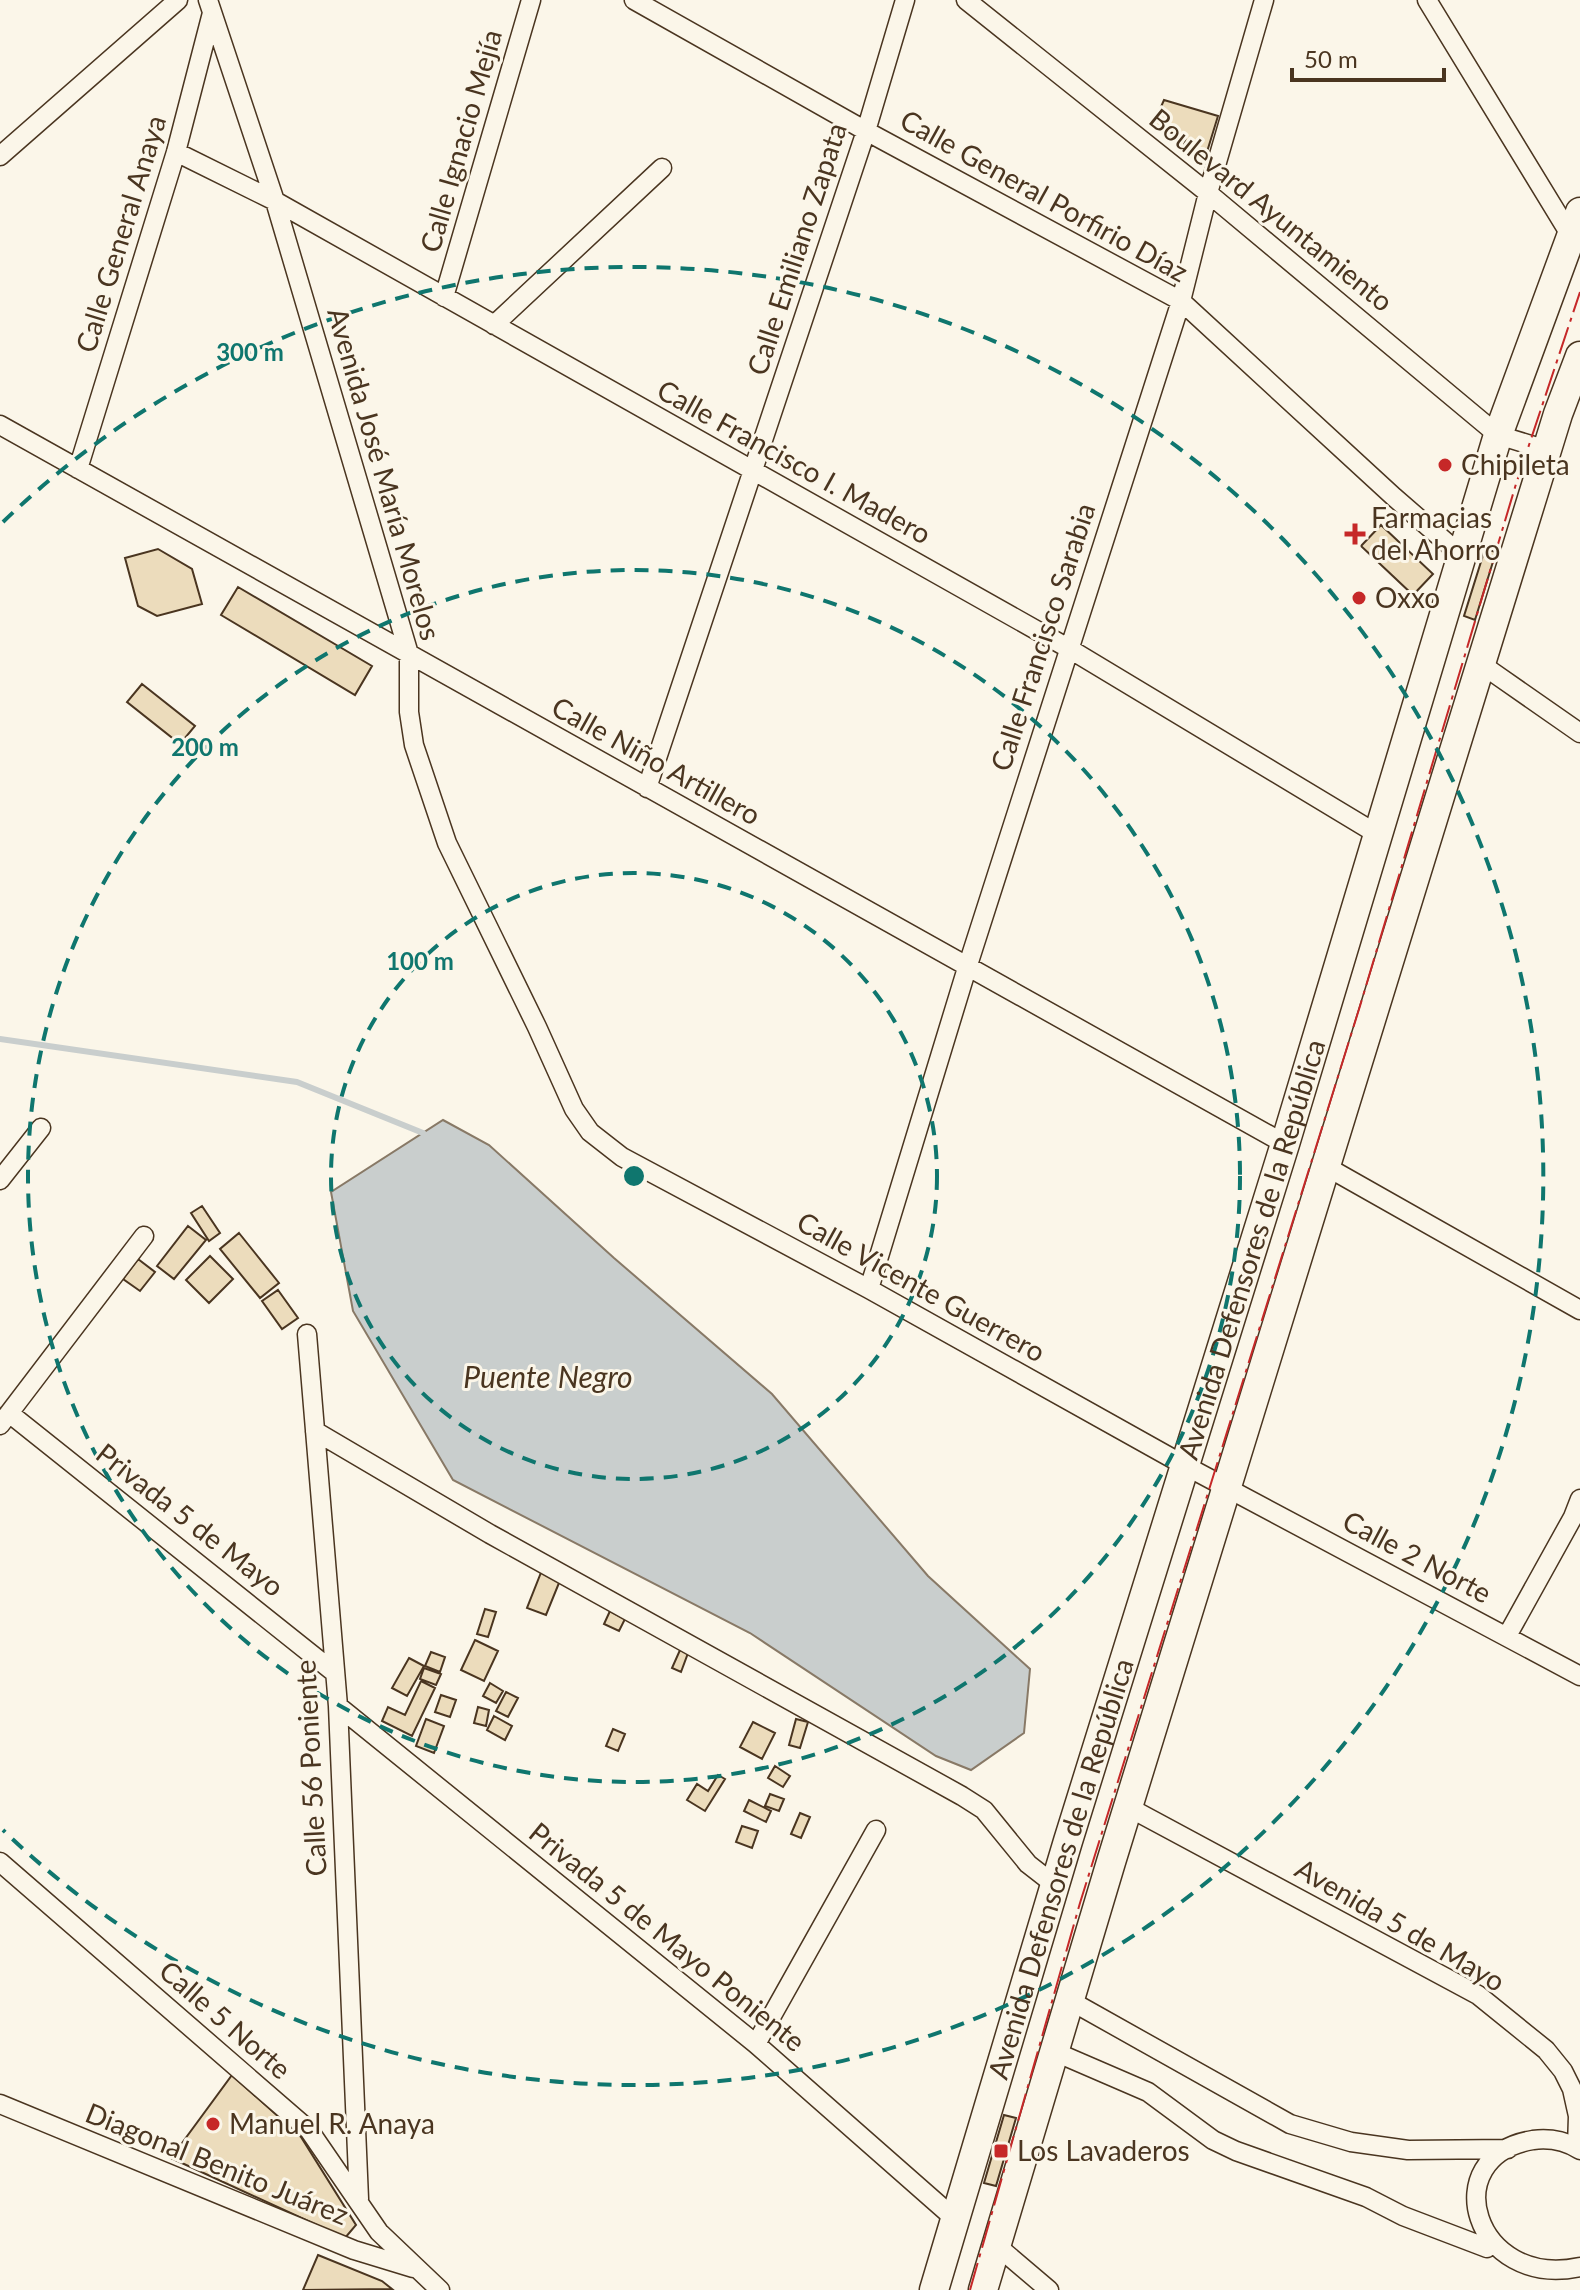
<svg xmlns="http://www.w3.org/2000/svg" width="1580" height="2290" font-family="Lato,sans-serif">
<style>
.water{fill:#c9cecd;stroke:#887966;stroke-width:2}
.lines{fill:none;stroke-linecap:round;stroke-linejoin:round}
.stream{stroke:#c9cecd;stroke-width:6}
.building{fill:#ecdcbc;stroke:#4a3520;stroke-width:2}
.street-casing{stroke:#4a3520;stroke-width:21}
.primary-casing{stroke:#4a3520;stroke-width:31}
.street{stroke:#fbf6e9;stroke-width:18}
.primary{stroke:#fbf6e9;stroke-width:28}
.power{stroke:#c62828;stroke-width:2;stroke-dasharray:28 6 4 6;stroke-linecap:butt}
.ring{fill:none;stroke:#0f766e;stroke-width:4;stroke-dasharray:14 10}
.poi-dot{fill:#c62828;stroke:#fbf6e9;stroke-width:3}
.labels{text-anchor:middle;stroke-width:6;stroke-linejoin:round;paint-order:stroke}
.street-label{font-size:28px;fill:#4a3520;stroke:#fbf6e9}
.poi-label{font-size:28px;fill:#4a3520;stroke:#fbf6e9;text-anchor:start}
.water-label{font-size:30px;font-style:italic;fill:#4a3520;stroke:#fbf6e9}
.centre{fill:#0f766e;stroke:#fbf6e9;stroke-width:4}
.ring-label{font-size:24px;text-anchor:middle;font-weight:bold;fill:#0f766e;stroke:#fbf6e9;stroke-width:6;stroke-linejoin:round;paint-order:stroke}
</style>
<rect width="100%" height="100%" fill="#fbf6e9"/>
<path class="water" d="M443,1120L489,1145L614,1258L772,1394L928,1576L1030,1669L1024,1733L971,1770L936,1756L750,1633L453,1480L353,1311L331,1192Z"/>
<g class="lines">
<path class="stream" d="M0,1039L297,1082L423,1133L428,1139"/>
</g>
<path class="building" d="M1164,100L1218,116L1206,155L1191,157L1183,149L1186,137L1152,127Z
M1381,525L1433,574L1413,595L1361,546Z
M158,549L192,569L202,604L157,616L138,606L125,558Z
M1485,549L1496,552L1475,620L1464,616Z
M238,587L372,666L355,695L221,615Z
M142,684L195,726L180,744L127,702Z
M202,1206L220,1233L209,1241L191,1213Z
M188,1226L206,1240L174,1279L157,1266Z
M239,1233L279,1283L260,1298L220,1249Z
M210,1256L233,1279L209,1303L186,1280Z
M138,1259L155,1272L140,1291L123,1279Z
M278,1290L298,1318L282,1329L262,1301Z
M542,1570L561,1578L546,1615L527,1608Z
M485,1609L496,1612L488,1637L477,1634Z
M610,1611L625,1619L619,1631L604,1624Z
M475,1640L498,1651L484,1681L461,1670Z
M680,1650L688,1653L681,1672L672,1668Z
M431,1652L445,1657L440,1672L425,1666Z
M409,1658L424,1666L407,1696L392,1688Z
M424,1668L441,1674L436,1685L420,1679Z
M421,1681L435,1688L412,1736L382,1721L388,1707L405,1715Z
M490,1683L503,1691L496,1703L483,1696Z
M506,1692L518,1698L508,1717L496,1711Z
M441,1695L456,1700L450,1717L435,1712Z
M478,1707L489,1710L486,1726L474,1723Z
M494,1716L512,1726L505,1740L487,1730Z
M426,1719L444,1726L434,1753L416,1746Z
M796,1719L808,1722L800,1748L789,1745Z
M753,1722L775,1733L762,1759L740,1747Z
M613,1729L625,1734L618,1751L606,1746Z
M775,1766L790,1776L783,1787L768,1778Z
M718,1775L725,1779L705,1811L687,1800L697,1784L708,1791Z
M770,1794L784,1799L779,1811L765,1806Z
M749,1800L771,1811L766,1822L744,1811Z
M800,1813L810,1817L801,1838L791,1834Z
M742,1826L758,1831L752,1848L736,1842Z
M232,2075L301,2137L356,2225L345,2238L171,2158Z
M1004,2115L1016,2118L996,2186L984,2183Z
M318,2255L382,2281L392,2289L303,2290Z"/>
<g class="lines">
<defs>
<path id="street" d="M208,0L275,201L409,654V712L414,745L447,843L537,1027L574,1109L590,1132L622,1157L869,1289L1184,1465L1580,1676
M634,0L866,131L1181,301L1394,497L1462,556
M966,0L1208,193L1498,435L1547,450
M1427,0L1571,236
M176,152L275,201L1068,648L1377,834
M0,156L178,0
M444,297L531,0
M494,325L662,168
M0,425L1285,1144
M78,469L176,152L212,13
M1481,664L1580,733
M647,788L866,131L905,0
M1327,1167L1580,1310
M0,1180L41,1128
M869,1289L967,968L1181,301L1208,193L1264,0
M307,1334L338,1706L359,2199
M9,1413L335,1673
M0,1425L144,1236
M315,1431L490,1534L962,1796L984,1810L1028,1864L1055,1885
M1507,1636L1573,1517L1580,1499
M338,1706L756,2044L955,2219
M1128,1807L1478,1995L1546,2050L1563,2071L1572,2089L1578,2116L1577,2147
M0,1862L309,2130L379,2232L440,2290
M1069,2000L1290,2124L1351,2142L1408,2150L1508,2149
M756,2044L876,1830
M1053,2051L1148,2092L1213,2140L1236,2151L1366,2197L1403,2216L1487,2248
M0,2104L354,2250L413,2268
M1580,2150C1566,2141 1549,2138 1533,2140C1434,2156 1474,2290 1580,2267
M996,2245L1049,2290"/>
<g id="primary">
<path id="s1" d="M934,2290L1068,1841L1285,1144L1498,435L1580,212"/>
<path d="M983,2290L1111,1862L1558,414L1580,356"/>
</g>
</defs>
<use href="#street" class="street-casing"/>
<use href="#primary" class="primary-casing"/>
<use href="#street" class="street"/>
<use href="#primary" class="primary"/>
<path class="power" d="M970,2290L1080,1903L1360,1006L1516,484L1580,292"/>
</g>
<g class="ring">
<circle cx="634" cy="1176" r="303"/>
<circle cx="634" cy="1176" r="606"/>
<path d="M3 522A909 909 0 1 1 3 1830"/>
</g>
<g class="poi-dot">
<circle cx="1445" cy="465" r="8"/>
<path d="M1351 522h8v8h8v8h-8v8h-8v-8h-8v-8h8z"/>
<circle cx="1359" cy="598" r="8"/>
<circle cx="213" cy="2124" r="8"/>
<rect x="993" y="2143" width="16" height="16" rx="4"/>
</g>
<g class="labels">
<g class="street-label">
<text transform="translate(461 141) rotate(-74)" y="10">Calle Ignacio Mejía</text>
<text transform="translate(1044 196) rotate(29)" y="10">Calle General Porfirio Díaz</text>
<text transform="translate(1271 210) rotate(39)" y="10">Boulevard Ayuntamiento</text>
<text transform="translate(121 234) rotate(-73)" y="10">Calle General Anaya</text>
<text transform="translate(797 249) rotate(-72)" y="10">Calle Emiliano Zapata</text>
<text transform="translate(794 462) rotate(29)" y="10">Calle Francisco I. Madero</text>
<text transform="translate(384 474) rotate(74)" y="10">Avenida José María Morelos</text>
<text transform="translate(1043 637) rotate(-72)" y="10">Calle Francisco Sarabia</text>
<text transform="translate(656 761) rotate(29)" y="10">Calle Niño Artillero</text>
<text dy="10" stroke="none"><textPath href="#s1" startOffset="1088">Avenida Defensores de la República</textPath></text>
<text transform="translate(921 1287) rotate(29)" y="10">Calle Vicente Guerrero</text>
<text transform="translate(190 1520) rotate(38)" y="10">Privada 5 de Mayo</text>
<text transform="translate(1417 1557) rotate(28)" y="10">Calle 2 Norte</text>
<text transform="translate(311 1768) rotate(-93)" y="10">Calle 56 Poniente</text>
<text dy="10" stroke="none"><textPath href="#s1" startOffset="440">Avenida Defensores de la República</textPath></text>
<text transform="translate(1400 1925) rotate(30)" y="10">Avenida 5 de Mayo</text>
<text transform="translate(667 1937) rotate(39)" y="10">Privada 5 de Mayo Poniente</text>
<text transform="translate(225 2020) rotate(41)" y="10">Calle 5 Norte</text>
<text transform="translate(217 2164) rotate(22)" y="10">Diagonal Benito Juárez</text>
</g>
<g class="poi-label">
<text x="1461" y="475">Chipileta</text>
<text x="1371" y="528">Farmacias<tspan x="1371" dy="32">del Ahorro</tspan></text>
<text x="1375" y="608">Oxxo</text>
<text x="229" y="2134">Manuel R. Anaya</text>
<text x="1017" y="2161">Los Lavaderos</text>
</g>
<g class="water-label">
<text x="548" y="1388">Puente Negro</text>
</g>
</g>
<circle cx="634" cy="1176" r="12" class="centre"/>
<g class="ring-label">
<text x="250" y="361">300 m</text>
<text x="205" y="756">200 m</text>
<text x="420" y="970">100 m</text>
</g>
<path d="M1292 68v12h152v-12" fill="none" stroke="#4a3520" stroke-width="4"/>
<text x="1304" y="68" font-size="24" fill="#4a3520" stroke="#fbf6e9" stroke-width="6" paint-order="stroke">50 m</text>
</svg>
